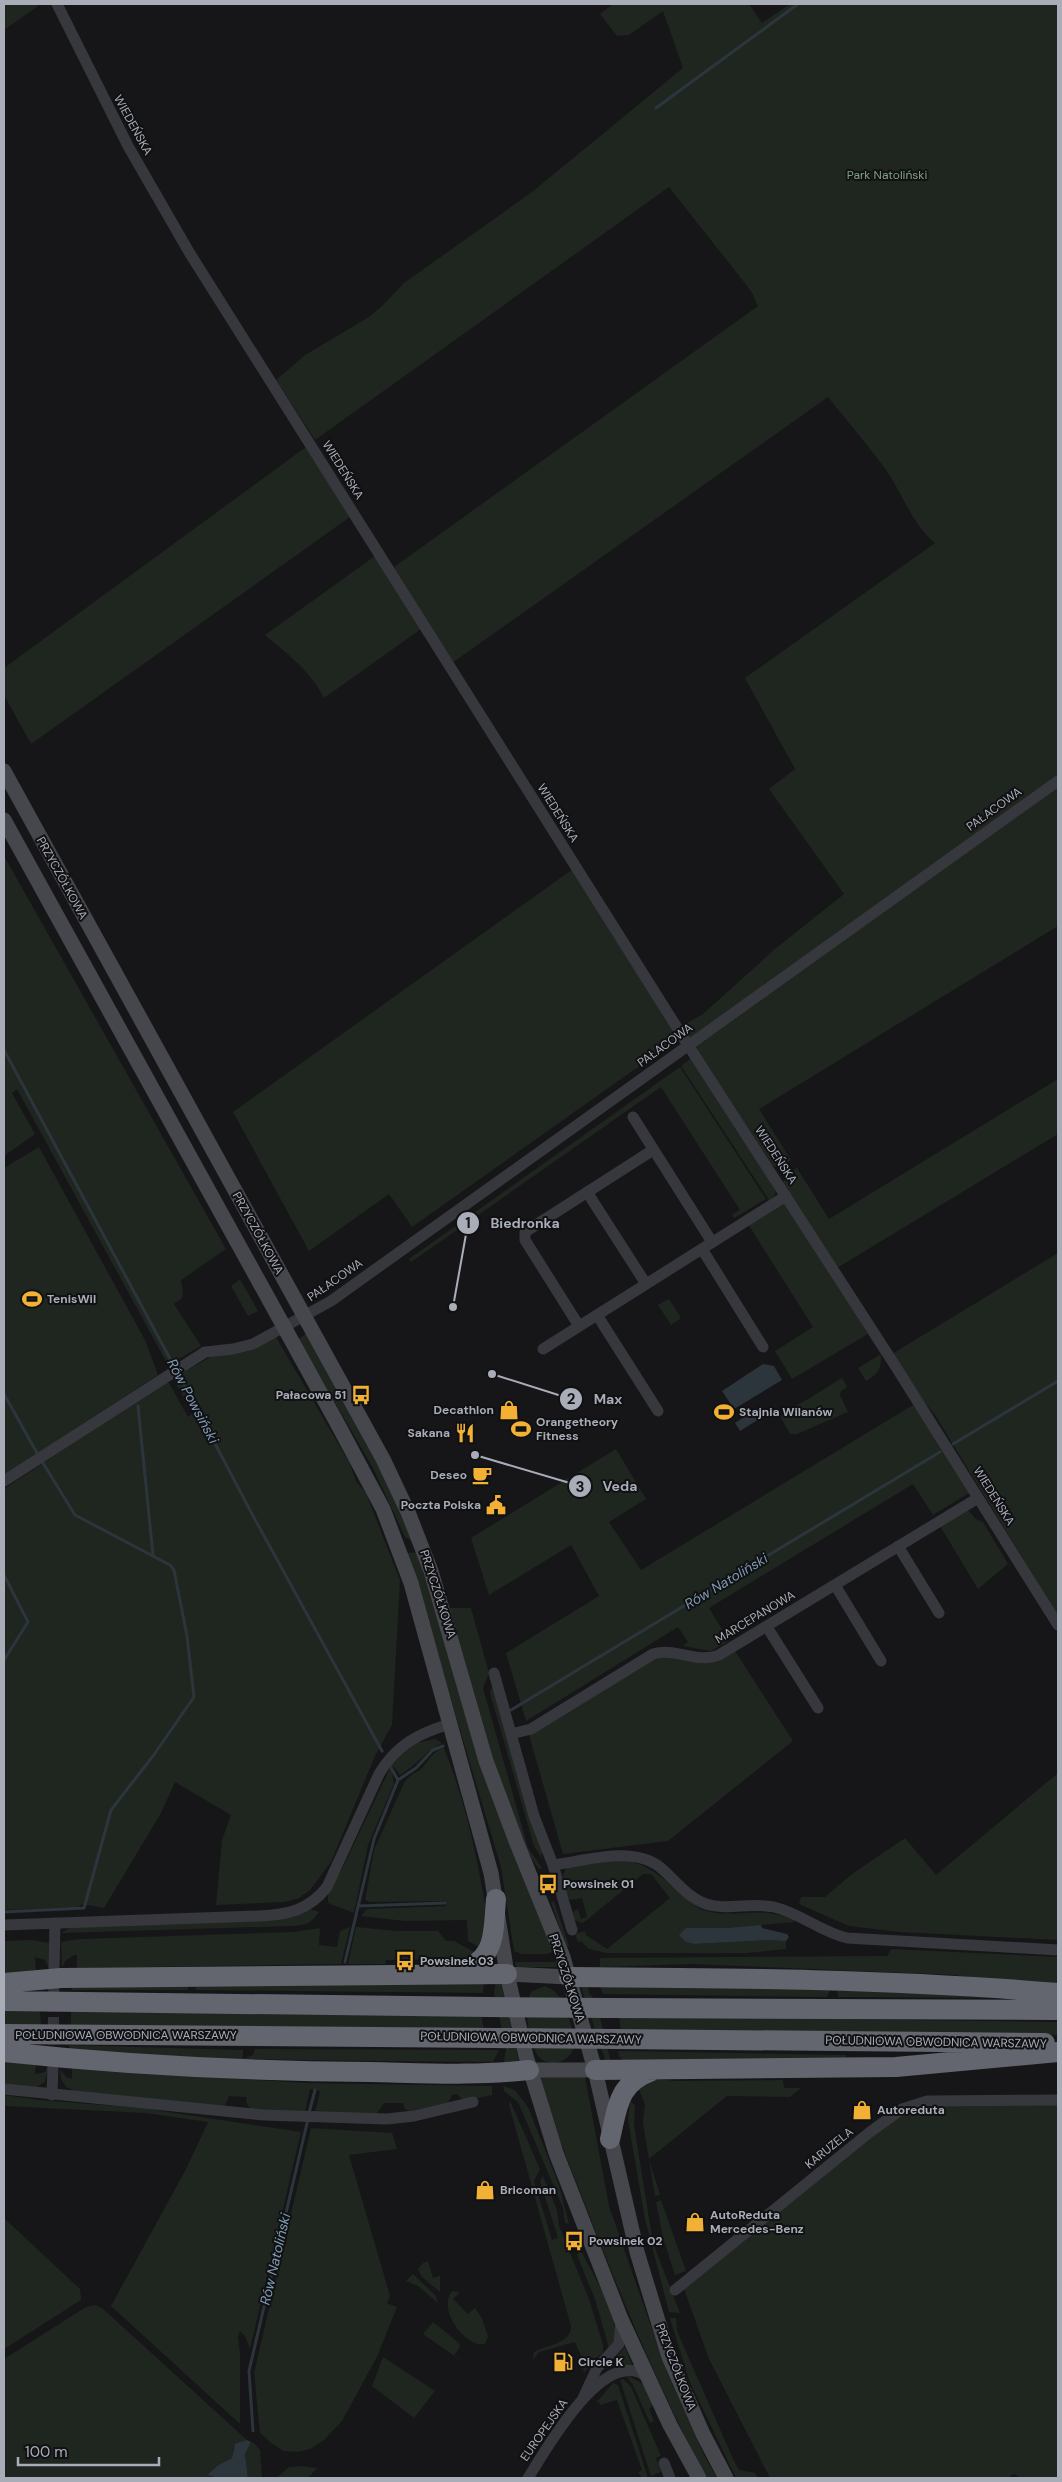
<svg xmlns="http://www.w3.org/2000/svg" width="1062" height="2482" font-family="'DM Sans',sans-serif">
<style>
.green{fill:#1e261f}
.water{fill:#2c353c}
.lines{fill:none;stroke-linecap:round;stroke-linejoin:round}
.stream{stroke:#2c353c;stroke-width:3}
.minor-tunnel{stroke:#333438;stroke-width:11;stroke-dasharray:11 5.5;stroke-linecap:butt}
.minor{stroke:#37383d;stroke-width:11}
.secondary{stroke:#45474d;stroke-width:15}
.motorway{stroke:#63666e;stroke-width:20}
.motorway-bridge{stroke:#63666e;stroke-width:20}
.labels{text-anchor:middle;stroke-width:4;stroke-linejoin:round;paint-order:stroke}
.street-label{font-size:12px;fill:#a8adb8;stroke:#111113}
.park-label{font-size:12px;fill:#7fa381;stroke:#111113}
.poi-label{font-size:12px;font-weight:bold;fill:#a8adb8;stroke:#111113;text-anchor:start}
.water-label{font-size:14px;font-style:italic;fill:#7f9bb3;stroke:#111113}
.leader{fill:none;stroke:#a8adb8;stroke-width:2}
.callout-dot{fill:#a8adb8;stroke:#111113;stroke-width:2}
.mark-label{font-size:15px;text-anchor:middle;font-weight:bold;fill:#111}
.callout-label{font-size:14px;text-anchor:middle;font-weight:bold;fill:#a8adb8;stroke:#111113;stroke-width:4;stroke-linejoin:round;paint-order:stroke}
</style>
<rect width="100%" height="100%" fill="#161618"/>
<path class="green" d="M4,4H41L4,30Z
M613,4H749L762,23L790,4H1058V775L690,1039L682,1026L703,1014L775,949L844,894L769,789L795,769L745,678L935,543C911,523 903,494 886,470C868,445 847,421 828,397L452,663L394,567L758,306L751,291L669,187L315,440L276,380L305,355L369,317L382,306L404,283L532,192L683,68L663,11L629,35L617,36L600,14Z
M306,447L350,517L31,744L4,695V668Z
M375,556L421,629L324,698C310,670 288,655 265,635Z
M1058,786V926L759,1109L791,1160L781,1167L773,1166L695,1046Z
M4,856L226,1249L181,1280L183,1292L182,1298L174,1304L201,1346L168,1365L17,1089L12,1093L35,1134L4,1156Z
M573,869L679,1038L412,1227L389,1194L309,1251L233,1112Z
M691,1058L776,1188L775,1195L769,1200L681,1066Z
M680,1067L766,1199L734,1218L732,1215L740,1210L661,1087L411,1262L409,1259Z
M1058,1079V1134L837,1268L783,1183L785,1176L797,1168L829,1219Z
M39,1147L145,1340L158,1375L4,1475V1168Z
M782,1204H785L868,1334L792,1379L775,1351L813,1327L748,1224Z
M1058,1253V1616L935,1415L921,1398L892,1354Z
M240,1279L258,1311L248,1316L231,1286Z
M669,1299L681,1318L671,1325L658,1305Z
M306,1334L378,1462L413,1539L411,1540L405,1537L373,1468L298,1339Z
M276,1337L350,1464L356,1481L366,1493L400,1580L392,1725L375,1756L331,1862L310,1890L299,1898L285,1902L216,1905L222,1840L231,1815L175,1782L161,1813L104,1908L83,1904L77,1907L4,1910V1489L164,1383H169L188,1417L193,1413L173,1379L217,1353Z
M881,1354C881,1369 879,1374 866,1381L858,1368Z
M842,1378L847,1387L841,1391L840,1395L848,1412L797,1434H790L780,1416Z
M913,1405L918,1408L969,1493L933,1515L913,1484L709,1608L729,1641L711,1651L683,1646L688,1642L678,1627L526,1721L506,1653L599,1596L571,1545L489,1595L471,1538L616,1449L646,1499L609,1522L641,1570Z
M967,1509L976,1519L983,1522L1008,1564L978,1589L940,1526Z
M420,1552L554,1951L547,1954H521L514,1951L501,1867L407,1553Z
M449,1608H471L489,1673L483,1688L528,1848L542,1868L539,1869L530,1856L499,1780Z
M735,1651L793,1741L668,1841L563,1854L529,1735L655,1658Z
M493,1684L545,1853L541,1854L543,1860L534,1846L490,1693Z
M435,1739L442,1743C426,1751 416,1766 400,1775L394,1767L391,1768L394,1784L368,1845L354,1913L328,1903V1894L343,1867L394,1760L412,1744Z
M444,1748C467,1806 481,1871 489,1932L479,1947L468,1941L467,1920L405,1921L361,1916L367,1909L446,1906V1901L370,1902L365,1900L374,1850L404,1783C409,1774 416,1774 423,1767C430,1759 433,1751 444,1748Z
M1058,1773V1940L900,1932L849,1926L799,1904L801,1897H825L852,1874L905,1838L936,1875Z
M618,1860C651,1863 660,1877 684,1896C690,1901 695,1907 703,1910C733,1920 759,1904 794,1920L795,1922L726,1928H686L695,1944L767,1940L786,1941V1949L746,1953H607L589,1949L581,1941L578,1942L575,1934L585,1931L586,1935L607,1949L670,1898L651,1874H643L583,1923L574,1920L573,1912L578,1909L581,1919L587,1917L582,1898L570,1900C562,1891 559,1875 568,1867Z
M554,1901L569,1946L566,1947L551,1902Z
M310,1909L319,1912C310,1923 310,1924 293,1926L61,1933L71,1927L276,1920L292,1917Z
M350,1927L341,1964L77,1968V1955H74L65,1961L62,1969L61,1942L80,1939L295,1932L320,1928L319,1945L337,1947L340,1931Z
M356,1927L397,1931H438L446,1941H454L476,1953L463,1959L386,1960L385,1964H348Z
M32,1940L50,1943V1970L45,1960L35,1957L36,1970L4,1973V1941Z
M891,1949L1058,1957V1985L954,1975L691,1964L600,1967V1958L887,1956Z
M515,1962H559V1967H516Z
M484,1980L483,1993L196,1990L195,1986L188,1984V1990H72V1985Z
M496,1980L501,1981L519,2062L504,2063L506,2048L494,1993Z
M588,1985L589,1992L597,2004L611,2063L606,2062L581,1987Z
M545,1986C566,1993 569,2021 575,2039C577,2057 555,2071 540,2058C529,2048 522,2003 532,1991Z
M600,1986L827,1987L999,1998L838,1997L837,1989L830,1990L827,1997L603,1994Z
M71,2010L481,2014L484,2030L71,2025Z
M4,2011H40L41,2026L4,2025Z
M619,2016L1058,2022V2035L621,2031Z
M69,2045L243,2050V2059L253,2055L255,2049L499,2050L493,2062C352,2061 211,2060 71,2052Z
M618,2051L846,2055V2061L623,2060L619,2056Z
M4,2060L36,2064L35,2074L45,2072L49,2064L45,2082L37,2087L4,2085Z
M72,2068L306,2083L492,2086V2095L464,2101L457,2094L452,2095L448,2103L410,2111L405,2109L403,2103H384L377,2113L372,2114L315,2113L320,2091L310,2089L305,2112L251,2110L247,2104L246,2097L229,2096L225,2105L220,2108L73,2092V2090L66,2087L61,2079L60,2069L66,2077L72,2079Z
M537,2076L585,2077L609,2206L667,2372L704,2455L717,2478H707C642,2359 596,2231 546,2105Z
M656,2079L676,2081L783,2080L784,2088H801L790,2097L727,2096L649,2159L660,2195L655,2196L643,2123L645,2104L639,2090L636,2088Z
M503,2086L515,2090L528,2107L559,2185L569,2224L565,2223L563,2208L518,2102L504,2091Z
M4,2095L39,2100L141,2108L301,2132L250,2349L245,2336L240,2331L238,2337L240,2353V2424L111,2306L185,2171L208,2122L146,2113L4,2106Z
M630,2100L635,2106L634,2125L653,2243L680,2313L669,2312L645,2219L628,2120Z
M510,2101L540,2169L534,2181L552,2240L558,2238L540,2181L543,2176L557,2210L559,2226L589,2299L603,2345V2353L594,2359L585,2372L582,2370L586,2367L575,2342L539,2352L533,2360L534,2352C547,2345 571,2344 571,2326L509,2105Z
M1058,2104V2478H1021L1014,2474L1008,2478H770L709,2359L684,2289L900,2114C950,2098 1007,2105 1058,2104Z
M311,2128L392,2133L397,2149L349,2155L390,2296L387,2303L397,2307L377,2357L342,2421L324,2440L310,2449L298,2452L283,2451L270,2442L260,2433L254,2373Z
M661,2200L686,2271L675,2275L663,2238L656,2202Z
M4,2218L80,2289L81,2300L4,2349Z
M581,2251C595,2278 613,2306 617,2337L609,2348L595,2299L577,2255Z
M428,2261L433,2278L440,2276V2292L422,2277L418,2269L423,2263Z
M413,2274L436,2296L438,2303L418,2286L406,2281Z
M452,2291L460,2292L453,2299L468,2314L475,2308L482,2318L488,2337L485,2344C468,2349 436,2311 452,2291Z
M95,2305L102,2308L247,2440L234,2446L232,2458L218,2465L207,2475L218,2478H4V2359L86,2307Z
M670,2318H676L677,2331L733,2459L739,2470L755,2473L758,2478H736L735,2476L689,2380Z
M433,2322L459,2343L460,2347L454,2355L473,2369L423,2334Z
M625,2347L632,2364V2366L622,2365L616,2357Z
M383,2357L435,2391L414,2418L372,2386Z
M625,2374L643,2384L653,2406L649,2409L654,2421L650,2423L633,2385Z
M623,2379L631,2387L661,2456L656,2458L661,2472L651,2476L620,2380Z
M613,2383L618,2385L648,2478H642L638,2472L642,2470L617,2400L600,2405L599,2402L596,2403Z
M251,2442L254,2443L260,2450L262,2478H248L245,2454Z
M302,2466L317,2468L308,2478H276L289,2467Z"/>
<path class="water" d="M763,1364L774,1366L782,1380L734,1409L722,1391Z
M761,1406L767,1414L740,1431L735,1423Z
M761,1925L762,1928L787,1934L789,1937L786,1941L767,1940L695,1944L686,1942L679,1935L686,1928H726Z
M247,2440L251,2442L245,2454L248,2478H218L207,2475L218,2465L232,2458L235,2444Z"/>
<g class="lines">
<path class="stream" d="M656,108L798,4
M4,1050L175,1368
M178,1373L252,1514L382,1751
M4,1394L37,1453
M138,1406L153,1555
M953,1444L1058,1381
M4,1575L28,1622L4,1660
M511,1710L940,1452
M391,1768L398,1780
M358,1906L445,1903
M4,1912L84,1908L111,1810L153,1756L194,1697L187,1636L174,1570L170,1565L75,1515L43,1463
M345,1962L374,1839L398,1780L416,1768L433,1750L443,1746
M309,2113L315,2090
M253,2431L249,2371L308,2119"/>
<path class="minor-tunnel" d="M53,2061L54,1974"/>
<path class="minor" d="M57,4L128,146L189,252L688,1045L896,1367L1058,1625
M633,1117L712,1242
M587,1192L646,1284
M702,1249L763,1347
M597,1315L658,1411
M579,1326L525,1240V1232L653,1150
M543,1349L786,1196
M4,1481L205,1352L233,1349L253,1344L331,1301L1058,781
M898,1546L939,1613
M835,1585L881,1661
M767,1627L818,1708
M494,1673L534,1816L553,1865L572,1930
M511,1734L531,1729L653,1654C676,1647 697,1664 719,1655L978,1498
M553,1865C586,1861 633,1845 661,1868C675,1880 687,1897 706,1904C727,1911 751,1902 774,1907C800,1913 821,1932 847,1938L1058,1950
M4,1925L259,1916C288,1915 309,1910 327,1887L379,1774C396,1745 419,1733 450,1724
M54,1970L55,1923
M4,2089L264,2115L387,2119L414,2116L473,2102
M52,2095L53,2065
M675,2290L870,2132L902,2109L927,2101L1058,2100
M583,2398L597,2368L619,2344L621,2322
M664,2463L670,2478
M528,2478C546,2450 605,2343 647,2377"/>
<path class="secondary" d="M4,771L383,1459L408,1512L431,1571L486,1761L516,1841L563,1957L595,2070L637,2252L669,2357L703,2434L726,2478
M4,820L336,1421L383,1509L411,1583L491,1873L507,1974L526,2056L556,2153L621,2319L670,2425L699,2478
M507,1974L569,1977
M529,2070H595"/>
<path class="motorway" d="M459,1972C497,1959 493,1933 496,1899
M569,1977C732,1978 896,1979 1058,1993
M4,1983L61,1978L507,1974
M4,2001L487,2007
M607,2008L1058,2010
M4,2034L495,2038
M615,2039L1045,2043
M4,2052C126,2065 248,2071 370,2072C423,2073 477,2076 529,2070
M595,2070L896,2067L1058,2052
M610,2139C618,2107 617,2084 652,2071"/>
<path class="motorway-bridge" d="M487,2007L607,2008
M495,2038L615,2039"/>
</g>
<defs>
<symbol id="stadium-bare" viewBox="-9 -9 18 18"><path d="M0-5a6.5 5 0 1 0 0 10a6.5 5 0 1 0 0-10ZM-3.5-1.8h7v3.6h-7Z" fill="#f2b134" stroke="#111113" stroke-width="2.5" paint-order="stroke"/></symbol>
<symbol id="bus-bare" viewBox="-9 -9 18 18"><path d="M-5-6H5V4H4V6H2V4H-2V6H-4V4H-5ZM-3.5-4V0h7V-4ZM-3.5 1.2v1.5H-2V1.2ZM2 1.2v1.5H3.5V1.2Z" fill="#f2b134" stroke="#111113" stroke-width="2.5" paint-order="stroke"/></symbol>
<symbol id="shop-bare" viewBox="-9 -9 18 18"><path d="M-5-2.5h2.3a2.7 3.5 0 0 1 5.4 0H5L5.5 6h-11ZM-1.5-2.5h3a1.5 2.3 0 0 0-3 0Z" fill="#f2b134" stroke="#111113" stroke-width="2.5" paint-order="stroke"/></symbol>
<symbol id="restaurant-bare" viewBox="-9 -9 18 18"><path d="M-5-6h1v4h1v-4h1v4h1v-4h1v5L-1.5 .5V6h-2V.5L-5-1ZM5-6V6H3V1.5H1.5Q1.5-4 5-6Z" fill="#f2b134" stroke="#111113" stroke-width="2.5" paint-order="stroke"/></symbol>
<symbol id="cafe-bare" viewBox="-9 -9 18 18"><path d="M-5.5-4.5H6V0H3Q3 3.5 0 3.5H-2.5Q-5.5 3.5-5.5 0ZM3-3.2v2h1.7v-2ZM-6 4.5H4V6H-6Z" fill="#f2b134" stroke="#111113" stroke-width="2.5" paint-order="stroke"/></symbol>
<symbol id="civic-bare" viewBox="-9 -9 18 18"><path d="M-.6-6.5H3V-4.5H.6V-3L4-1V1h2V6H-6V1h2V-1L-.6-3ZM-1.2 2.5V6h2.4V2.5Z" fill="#f2b134" stroke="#111113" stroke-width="2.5" paint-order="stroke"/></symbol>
<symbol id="fuel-bare" viewBox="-9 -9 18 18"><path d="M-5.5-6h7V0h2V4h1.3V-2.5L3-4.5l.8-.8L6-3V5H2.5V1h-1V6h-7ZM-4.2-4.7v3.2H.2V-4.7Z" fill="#f2b134" stroke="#111113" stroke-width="2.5" paint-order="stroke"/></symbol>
</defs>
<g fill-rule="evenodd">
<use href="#stadium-bare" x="18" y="1285" width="28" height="28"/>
<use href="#bus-bare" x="347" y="1381" width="28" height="28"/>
<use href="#shop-bare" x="495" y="1396" width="28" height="28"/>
<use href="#stadium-bare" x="710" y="1398" width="28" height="28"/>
<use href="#stadium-bare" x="507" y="1415" width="28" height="28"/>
<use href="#restaurant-bare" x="451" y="1419" width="28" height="28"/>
<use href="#cafe-bare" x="468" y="1461" width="28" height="28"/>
<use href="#civic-bare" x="482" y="1491" width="28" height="28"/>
<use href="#bus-bare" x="534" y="1870" width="28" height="28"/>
<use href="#bus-bare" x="391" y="1947" width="28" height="28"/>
<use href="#shop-bare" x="848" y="2096" width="28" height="28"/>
<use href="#shop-bare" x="471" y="2176" width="28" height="28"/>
<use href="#shop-bare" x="681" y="2208" width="28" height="28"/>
<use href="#bus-bare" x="560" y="2227" width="28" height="28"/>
<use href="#fuel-bare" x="549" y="2348" width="28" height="28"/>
</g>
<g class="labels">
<g class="street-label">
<text transform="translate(133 125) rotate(61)" y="4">WIEDEŃSKA</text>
<text transform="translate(343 470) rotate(58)" y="4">WIEDEŃSKA</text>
<text transform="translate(994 809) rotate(-36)" y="4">PAŁACOWA</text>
<text transform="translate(558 813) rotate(58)" y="4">WIEDEŃSKA</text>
<text transform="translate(62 878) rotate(61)" y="4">PRZYCZÓŁKOWA</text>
<text transform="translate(665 1045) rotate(-36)" y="4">PAŁACOWA</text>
<text transform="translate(776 1155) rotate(57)" y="4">WIEDEŃSKA</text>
<text transform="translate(258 1233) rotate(61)" y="4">PRZYCZÓŁKOWA</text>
<text transform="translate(335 1280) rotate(-35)" y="4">PAŁACOWA</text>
<text transform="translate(994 1496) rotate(58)" y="4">WIEDEŃSKA</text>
<text transform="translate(438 1594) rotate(72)" y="4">PRZYCZÓŁKOWA</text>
<text transform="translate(755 1617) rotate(-31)" y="4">MARCEPANOWA</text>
<text transform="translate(567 1978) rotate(72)" y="4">PRZYCZÓŁKOWA</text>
<text x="126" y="2039">POŁUDNIOWA OBWODNICA WARSZAWY</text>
<text transform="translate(531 2038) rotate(1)" y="4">POŁUDNIOWA OBWODNICA WARSZAWY</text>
<text transform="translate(936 2042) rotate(1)" y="4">POŁUDNIOWA OBWODNICA WARSZAWY</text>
<text transform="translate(829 2148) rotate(-39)" y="4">KARUZELA</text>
<text transform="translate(676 2367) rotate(69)" y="4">PRZYCZÓŁKOWA</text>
<text transform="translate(544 2430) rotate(-55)" y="4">EUROPEJSKA</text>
</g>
<g class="park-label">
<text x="887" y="179">Park Natoliński</text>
</g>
<g class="poi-label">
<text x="47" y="1303">TenisWil</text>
<text x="346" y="1399" text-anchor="end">Pałacowa 51</text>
<text x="494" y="1414" text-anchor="end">Decathlon</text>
<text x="739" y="1416">Stajnia Wilanów</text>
<text x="536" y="1426">Orangetheory<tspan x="536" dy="14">Fitness</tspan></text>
<text x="450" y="1437" text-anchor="end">Sakana</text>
<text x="467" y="1479" text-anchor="end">Deseo</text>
<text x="481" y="1509" text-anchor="end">Poczta Polska</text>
<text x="563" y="1888">Powsinek 01</text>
<text x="420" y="1965">Powsinek 03</text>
<text x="877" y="2114">Autoreduta</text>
<text x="500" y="2194">Bricoman</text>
<text x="710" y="2219">AutoReduta<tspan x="710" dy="14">Mercedes-Benz</tspan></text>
<text x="589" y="2245">Powsinek 02</text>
<text x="578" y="2366">Circle K</text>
</g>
<g class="water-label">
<text transform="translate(193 1401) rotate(62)" y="5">Rów Powsiński</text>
<text transform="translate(726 1581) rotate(-31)" y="5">Rów Natoliński</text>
<text transform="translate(275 2259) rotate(-77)" y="5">Rów Natoliński</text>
</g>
</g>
<path class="leader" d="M453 1307L468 1223M492 1374L571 1399M475 1455L580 1486"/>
<g class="callout-dot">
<circle cx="453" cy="1307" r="5"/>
<circle cx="492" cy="1374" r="5"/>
<circle cx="475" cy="1455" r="5"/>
<circle cx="468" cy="1223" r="12"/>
<circle cx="571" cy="1399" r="12"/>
<circle cx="580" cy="1486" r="12"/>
</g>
<g class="mark-label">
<text x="468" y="1228">1</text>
<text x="571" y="1404">2</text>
<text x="580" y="1492">3</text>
</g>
<g class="callout-label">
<text x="525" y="1228">Biedronka</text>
<text x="608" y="1404">Max</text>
<text x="620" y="1491">Veda</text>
</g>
<rect width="1062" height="2482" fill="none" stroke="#a8adb8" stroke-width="10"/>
<path d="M18 2457v8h141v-8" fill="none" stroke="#a8adb8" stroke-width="2.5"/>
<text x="25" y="2457" font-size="15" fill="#a8adb8" stroke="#111113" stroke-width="4" paint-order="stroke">100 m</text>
</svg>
